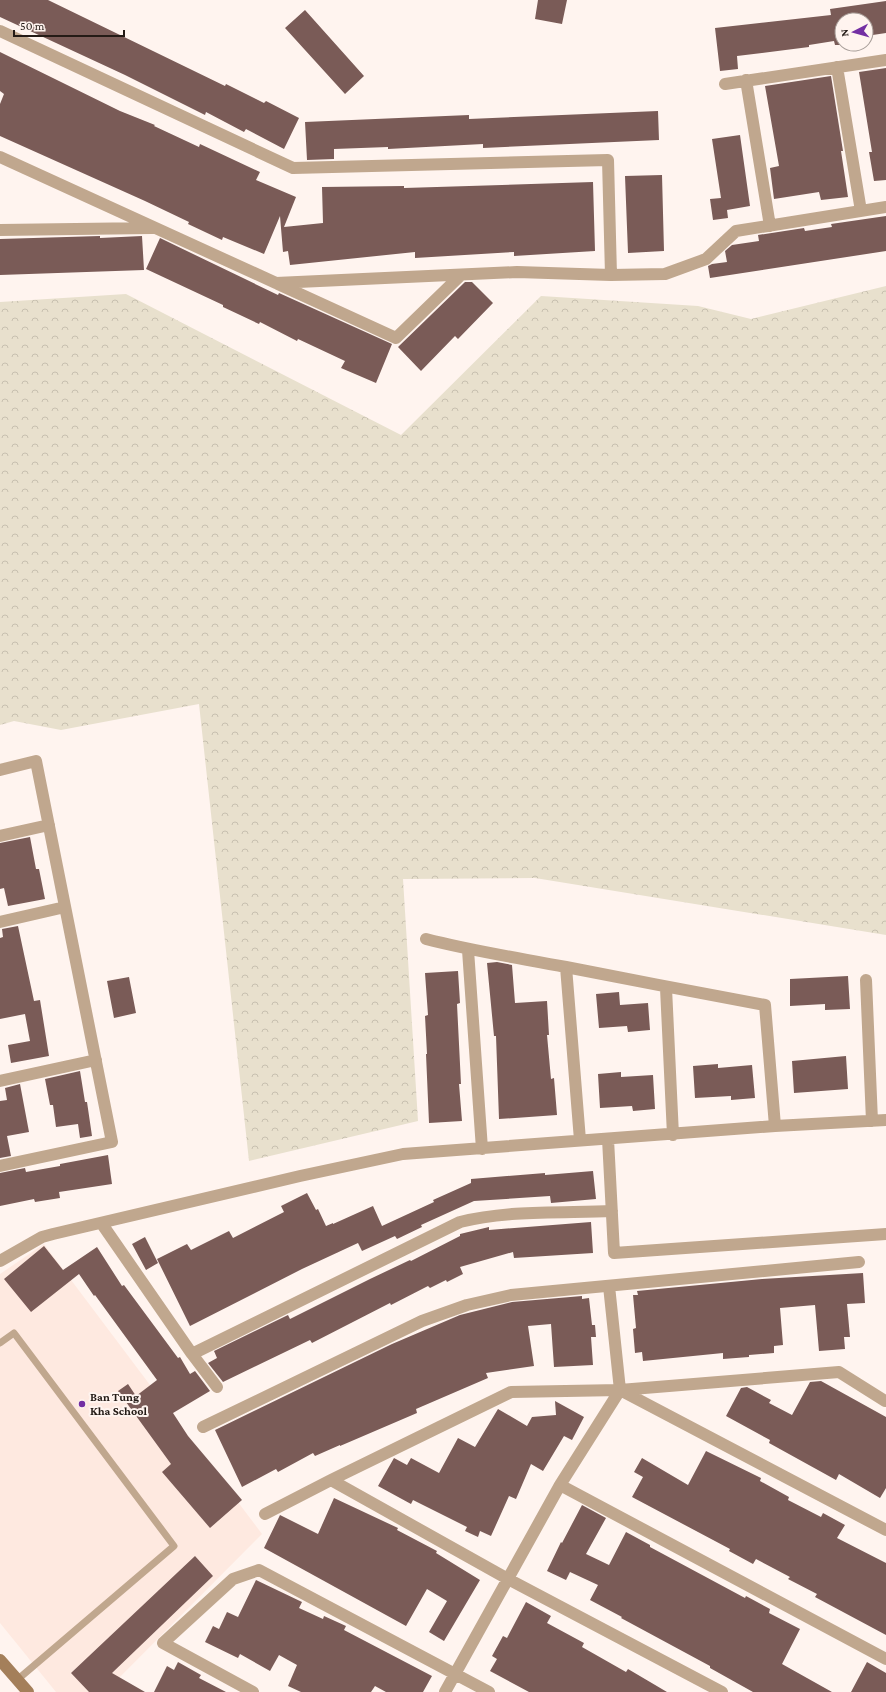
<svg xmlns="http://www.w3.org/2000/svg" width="886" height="1692" font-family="'Crimson Pro',serif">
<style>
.built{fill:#fee9e0}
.forest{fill:url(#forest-crowns)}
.building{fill:#7a5b57}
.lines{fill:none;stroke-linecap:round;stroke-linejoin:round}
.lane{stroke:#c0a78e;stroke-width:7}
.street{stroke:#c0a78e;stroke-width:12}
.secondary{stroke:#a47f5a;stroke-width:12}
.poi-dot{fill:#732fa3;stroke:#fff4ef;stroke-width:1.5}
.labels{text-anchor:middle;stroke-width:4;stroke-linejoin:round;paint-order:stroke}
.poi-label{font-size:12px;font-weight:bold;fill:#241b16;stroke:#fff4ef;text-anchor:start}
</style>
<defs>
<pattern id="forest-crowns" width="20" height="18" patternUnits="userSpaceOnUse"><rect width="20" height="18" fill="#e8e0cd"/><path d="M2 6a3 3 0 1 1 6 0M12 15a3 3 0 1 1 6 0" fill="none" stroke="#c7c0af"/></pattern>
</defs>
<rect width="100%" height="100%" fill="#fff4ef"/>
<path class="built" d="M44,1244L262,1534L105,1692H56L0,1623V1274Z"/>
<path class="forest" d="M886,286V935L535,878L403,879L418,1121L249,1161L199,704L61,730L14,721L0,725V302L126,294L401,435L541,296L698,306L751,319Z"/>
<path class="building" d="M0,0H48L225,86L226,84L264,103L266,101L299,118L284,149L246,129L244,132L206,112L205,115L125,75L0,17Z
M538,0H567L562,24L535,19Z
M886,1V33L866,36V20H842V45H835L834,41L809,45V47L737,56L738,69L720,71L715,28L831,15L830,9Z
M305,10L364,76L345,94L285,28Z
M0,52L120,111L155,125L154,126L199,147L200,144L260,172L256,180L296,197L284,227L323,223L322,187L404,186V188L593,182L595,251L514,256V252L415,258V252L290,265L288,251L283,252L280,216L264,254L223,237L222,240L188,224L189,222L145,201L0,136V104L4,94L0,91Z
M886,68V180L874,181L869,152H872L859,72Z
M831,76L843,151H841L848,197L821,200L819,192L774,199L770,168L779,166L765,86Z
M658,111L659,140L483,148V144L388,149V147L334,149V159L307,160L305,122L469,115V119Z
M740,135L750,206L727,210L728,218L713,220L710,199L721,198L712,139Z
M662,175L664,251L628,253L625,176Z
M886,216V251L710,278L708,266L712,264L727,262L725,251L732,245L759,241L758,235L804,228L805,231L832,227L831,224Z
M100,236V238L142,236L144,270L0,275V239Z
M160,238L278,295L279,293L392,344L376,383L341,368L345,361L298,339L297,341L260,322L259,324L223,307V305L146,269Z
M465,282H472L493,303L458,339L455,336L421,371L398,347Z
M30,837L36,869H39L45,899L8,906L4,888L0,889V843Z
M18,926L34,1001L40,1000L49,1056L11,1063L8,1045L30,1041L25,1014L0,1019V938L3,937L2,929Z
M497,962L512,965L515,1003L547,1001L549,1035H547L551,1079L554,1078L557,1115L499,1119L496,1036H494L487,963Z
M458,971L460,1003L457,1004L461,1084H459L462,1121L429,1123L426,1054H427L425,1016L428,1015L425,973Z
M848,976L850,1009L825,1010V1004L790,1006V979Z
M129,977L136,1013L114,1018L107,981Z
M619,992L620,1005L648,1003L650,1030L628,1032L627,1026L599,1028L596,994Z
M846,1056L848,1089L794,1093L792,1061Z
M718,1064V1068L752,1065L755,1098L731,1100V1096L695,1098L693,1066Z
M80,1071L85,1102H87L92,1136L80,1138L78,1124L56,1127L53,1105H50L45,1079Z
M621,1072V1077L653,1075L655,1109L633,1111L632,1106L600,1108L598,1074Z
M20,1084L29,1132L7,1136L11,1156L0,1158V1101L7,1100L5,1088Z
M108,1155L112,1184L59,1192L60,1198L35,1202L34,1199L0,1206V1173L25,1168L26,1172L60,1166V1164Z
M593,1171L596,1199L551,1203L550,1196L474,1201L421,1225L422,1227L397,1239L395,1236L362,1251L358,1243L302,1269L190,1326L157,1259L187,1244L191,1250L229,1231L233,1238L284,1212L281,1206L307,1193L316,1210L318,1209L326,1226L333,1223V1224L373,1206L382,1226L434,1202L433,1200L471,1183V1179L545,1173V1175Z
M591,1222L593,1253L514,1258L513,1252L460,1267L463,1274L447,1282L446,1280L430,1288L428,1286L391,1305L390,1303L312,1343L310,1340L223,1382L208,1363L217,1358L214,1351L288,1315L290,1319L370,1279L410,1260L411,1261L460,1236V1234L489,1227V1230Z
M145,1237L158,1263L146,1270L132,1244Z
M44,1246L63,1270L97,1247L122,1286L124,1285L178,1358L180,1357L190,1374L195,1371L210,1391L173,1413L188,1436L242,1500L210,1528L162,1472L171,1464L118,1391L128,1384L136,1396L157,1380L95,1295L94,1296L79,1274L31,1312L4,1279Z
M863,1273L865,1303L847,1304L850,1337H844L845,1349L819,1351L815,1305L780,1308L783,1345L774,1346V1353L749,1355V1357L723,1359V1353L643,1361L642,1352L635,1353L633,1329L636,1328L633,1295H638L637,1291L762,1279Z
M582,1296V1299L589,1298L592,1325H595L596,1337H591L593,1365L554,1367L551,1324L528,1326L534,1366L486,1373L488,1378L416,1409L417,1413L340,1446V1445L315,1456L313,1453L278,1472L276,1469L242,1487L215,1430L392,1344L460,1315L512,1302Z
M821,1381L886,1417V1488L880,1498L839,1474L836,1480L769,1443L770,1440L726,1416L741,1388L747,1387L771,1400L769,1403L792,1415L810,1382Z
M555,1401L584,1417L572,1440L564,1436L543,1471L531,1464L516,1499L509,1496L491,1536L480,1531L478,1537L465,1531L467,1527L413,1500L411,1504L378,1486L394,1458L407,1465L411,1458L439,1473L458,1438L475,1447L498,1409L527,1426L532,1417L556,1415Z
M706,1451L761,1478L760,1481L789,1497L788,1500L821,1517L823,1513L845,1525L837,1538L886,1563V1635L815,1597L817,1594L788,1579L790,1577L756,1559L753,1564L729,1551L730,1549L632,1497L643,1477L634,1472L642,1458L688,1485Z
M334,1498L398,1528L397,1530L437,1551L436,1553L480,1580L444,1641L429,1632L447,1601L427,1589L406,1626L264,1548L280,1515L318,1534Z
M582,1505L606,1518L586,1554L609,1565L626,1532L650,1545V1547L745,1598L746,1596L770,1609L769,1613L800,1629L782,1664L832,1692H753L710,1668V1666L621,1618L622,1617L590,1600L598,1585L570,1572L566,1580L547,1571L561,1542L562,1543Z
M195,1556L213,1576L112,1673L145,1692H89L71,1673Z
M256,1580L302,1602L299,1608L323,1619L324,1616L346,1626L344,1630L432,1676L423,1692H386L375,1686L371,1692H301L288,1686L297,1665L279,1655L270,1671L240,1654L238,1658L205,1642L213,1626L219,1629L227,1612L238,1617Z
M526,1602L551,1616L547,1623L584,1643L582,1647L626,1672L628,1669L667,1692H529L490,1671L497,1659L492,1656L503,1636L507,1638Z
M178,1662L201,1675L199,1678L226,1692H154L167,1666L174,1670Z
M867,1662L886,1673V1692H851Z"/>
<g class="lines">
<path class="lane" d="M0,1343L14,1333L174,1546L17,1680"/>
<path class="street" d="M0,31L293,168L608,160L611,275
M837,67L861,211
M746,80L770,226
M725,84L886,60
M0,157L276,283L517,272L611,275L665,274L706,259L736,231L886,207
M0,230L151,228
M278,284L396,338L461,275
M0,770L36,761L112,1142L0,1166
M0,836L49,825
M0,922L65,907
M426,939C472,951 519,958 566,967C632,980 699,993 765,1005L775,1126
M468,950L482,1149
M566,967L580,1140
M866,980L872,1121
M666,988L673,1135
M0,1081L96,1060
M608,1139L614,1253L886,1234
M102,1224L192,1354L217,1387
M0,1261L42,1237L53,1234L300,1176L403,1154L775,1126L886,1120
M192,1354L460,1222C508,1210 562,1213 612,1211
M620,1390L886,1530
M203,1427L422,1321L467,1305L511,1295L859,1262
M331,1480L508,1579L722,1692
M560,1485L886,1659
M265,1514L331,1480L511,1392L620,1390L839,1372L885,1401
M253,1692L163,1643L233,1579L259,1570L489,1692
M445,1692L560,1485L620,1390L609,1286"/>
<path class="secondary" d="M0,1660L28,1692"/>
</g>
<circle class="poi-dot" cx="82" cy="1404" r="4"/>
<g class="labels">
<g class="poi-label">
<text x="90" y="1401">Ban Tung<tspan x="90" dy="14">Kha School</tspan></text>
</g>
</g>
<g transform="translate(854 32) rotate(264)"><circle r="19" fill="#fff4ef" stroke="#a79d98"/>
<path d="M0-3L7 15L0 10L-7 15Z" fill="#732fa3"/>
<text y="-6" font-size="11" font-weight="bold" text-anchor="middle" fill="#241b16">N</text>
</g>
<path d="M14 30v6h110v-6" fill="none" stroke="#241b16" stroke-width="2"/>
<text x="20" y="30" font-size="12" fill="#241b16" stroke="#fff4ef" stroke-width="3" paint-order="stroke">50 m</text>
</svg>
